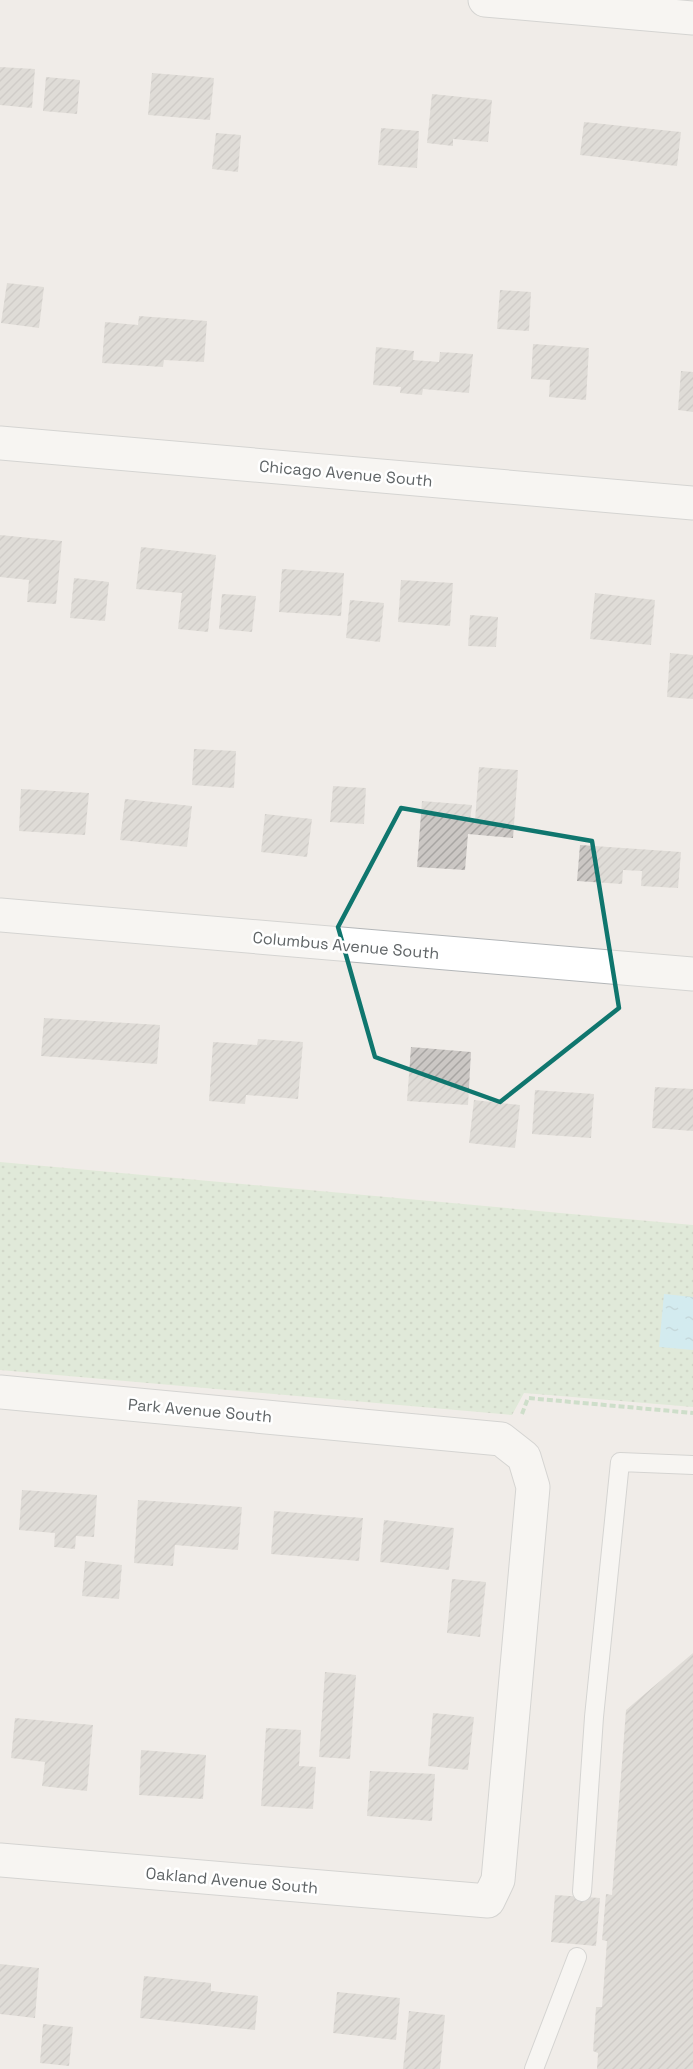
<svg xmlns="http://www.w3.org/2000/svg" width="693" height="2069" font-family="'Space Grotesk',sans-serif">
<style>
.grass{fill:url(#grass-dots)}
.water{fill:url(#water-ripples)}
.building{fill:url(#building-hatch)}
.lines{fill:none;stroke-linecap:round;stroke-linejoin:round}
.lane-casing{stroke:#b3b6b8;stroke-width:20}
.street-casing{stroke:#b3b6b8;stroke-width:35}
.path{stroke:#a5cca7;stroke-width:4;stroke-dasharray:6 3;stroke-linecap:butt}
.lane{stroke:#fff;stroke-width:18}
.street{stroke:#fff;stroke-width:33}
.marked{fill:none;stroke:#0f766e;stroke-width:4.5;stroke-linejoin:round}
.labels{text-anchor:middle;stroke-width:5;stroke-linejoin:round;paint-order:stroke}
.street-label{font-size:16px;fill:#5f6466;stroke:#fff}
</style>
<defs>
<pattern id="grass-dots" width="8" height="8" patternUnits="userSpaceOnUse" patternTransform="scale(1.5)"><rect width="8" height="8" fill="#cde5c7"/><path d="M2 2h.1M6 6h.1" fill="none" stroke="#aabda5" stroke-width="1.8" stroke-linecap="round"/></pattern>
<pattern id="water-ripples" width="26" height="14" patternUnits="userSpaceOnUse" patternTransform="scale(1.5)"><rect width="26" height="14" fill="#b0e8f8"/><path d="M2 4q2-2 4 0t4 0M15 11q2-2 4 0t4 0" fill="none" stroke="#92c0cd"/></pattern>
<pattern id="building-hatch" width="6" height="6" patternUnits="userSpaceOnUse" patternTransform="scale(1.5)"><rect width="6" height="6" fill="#cbc7c4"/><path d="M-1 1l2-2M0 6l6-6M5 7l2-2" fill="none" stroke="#a8a5a3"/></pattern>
</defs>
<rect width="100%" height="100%" fill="#f0ece8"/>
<path class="grass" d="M0,1162L693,1225V1407L524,1393L512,1415L0,1370Z"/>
<path class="water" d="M664,1294L693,1297V1350L659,1347Z"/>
<path class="building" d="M0,67L35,69L32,108L0,105Z
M152,73L214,78L210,120L148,115Z
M46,77L80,80L77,114L43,111Z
M432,94L492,100L488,142L453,139V146L427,143Z
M584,122L681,132L677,166L580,155Z
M381,128L419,131L417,168L378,165Z
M216,133L241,135L238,172L212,169Z
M7,283L44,287L39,328L1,323Z
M500,290L531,292L529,331L497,329Z
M139,316L207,321L204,362L164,360L163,367L102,363L105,322L138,325Z
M533,344L589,348L586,400L549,397L550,380L531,379Z
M376,347L414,351L413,360L439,362L440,352L473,354L469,393L423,389L422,395L400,393L401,387L373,385Z
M681,371L693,372V412L678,410Z
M0,535L62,541L56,604L27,602L29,580L0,577Z
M141,547L216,555L208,632L178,629L182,593L136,589Z
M282,569L344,573L341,616L279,612Z
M74,578L109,582L105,621L70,618Z
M401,580L453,583L450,626L398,622Z
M595,593L655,600L651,645L590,639Z
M222,594L256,596L252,632L219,629Z
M350,600L384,603L380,642L346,638Z
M470,615L498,617L496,647L468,646Z
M670,653L693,655V699L667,697Z
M194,749L236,751L234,788L192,785Z
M479,767L518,770L513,838L468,834L465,870L417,867L422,801L472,805L470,820L475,821Z
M333,786L366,788L364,824L330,822Z
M21,789L89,793L85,835L19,831Z
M125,799L192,806L187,847L120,840Z
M265,814L312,819L307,857L261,852Z
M580,845L681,852L678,888L641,886L642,871L623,870L622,884L577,881Z
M44,1018L160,1025L157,1064L41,1056Z
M258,1039L303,1042L298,1099L246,1095L245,1104L209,1101L213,1042L257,1045Z
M411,1047L471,1052L468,1105L407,1101Z
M655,1087L693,1089V1131L652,1128Z
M535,1090L594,1094L591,1138L532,1134Z
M474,1100L520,1105L515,1148L469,1143Z
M22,1490L97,1495L94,1537L76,1536L75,1549L54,1547L55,1533L19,1530Z
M138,1500L242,1507L238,1550L175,1545L173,1566L134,1563Z
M274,1511L363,1518L359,1561L271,1554Z
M384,1520L454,1528L449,1570L380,1562Z
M85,1561L122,1565L119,1599L82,1596Z
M452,1579L486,1582L480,1637L447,1633Z
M693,1653V2069H597L598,2053L593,2051L596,2007H602L607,1941L602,1940L606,1894L612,1895L626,1710Z
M325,1672L356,1675L350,1759L319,1757Z
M433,1713L474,1717L468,1770L428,1766Z
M15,1718L93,1725L87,1791L42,1786L45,1762L11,1758Z
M266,1728L301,1730L299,1766L316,1767L313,1809L261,1806Z
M141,1750L206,1755L203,1799L139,1795Z
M370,1771L435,1774L432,1821L367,1816Z
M555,1895L600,1898L596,1946L551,1942Z
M0,1964L39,1968L35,2018L0,2014Z
M144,1976L211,1983V1991L258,1996L255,2030L140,2018Z
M337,1992L400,1998L396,2040L333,2033Z
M409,2011L445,2015L440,2069H403Z
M43,2024L73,2027L69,2066L40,2063Z"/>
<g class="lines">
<defs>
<path id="lane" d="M582,1892L594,1717L620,1462L693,1465
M534,2069L577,1957"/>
<path id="street" d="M485,0L693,18
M0,443L693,503
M0,915L693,974
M0,1392L501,1439L524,1457L533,1487L498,1880L488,1901L0,1860"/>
</defs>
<use href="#lane" class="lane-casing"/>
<use href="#street" class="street-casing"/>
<path class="path" d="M522,1414L528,1398L693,1413"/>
<use href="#lane" class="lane"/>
<use href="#street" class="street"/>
</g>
<path d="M0 0H693V2069H0ZM401,808L592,841L619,1008L500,1102L375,1057L338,927Z" fill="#f0ece8" fill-opacity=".55" fill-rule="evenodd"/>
<path class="marked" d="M401,808L592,841L619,1008L500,1102L375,1057L338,927Z"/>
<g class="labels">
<g class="street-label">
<text transform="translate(346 473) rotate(5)" y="6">Chicago Avenue South</text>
<text transform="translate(346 945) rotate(5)" y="6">Columbus Avenue South</text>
<text transform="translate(200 1410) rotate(5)" y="6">Park Avenue South</text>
<text transform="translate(232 1880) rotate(5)" y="6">Oakland Avenue South</text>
</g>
</g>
</svg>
